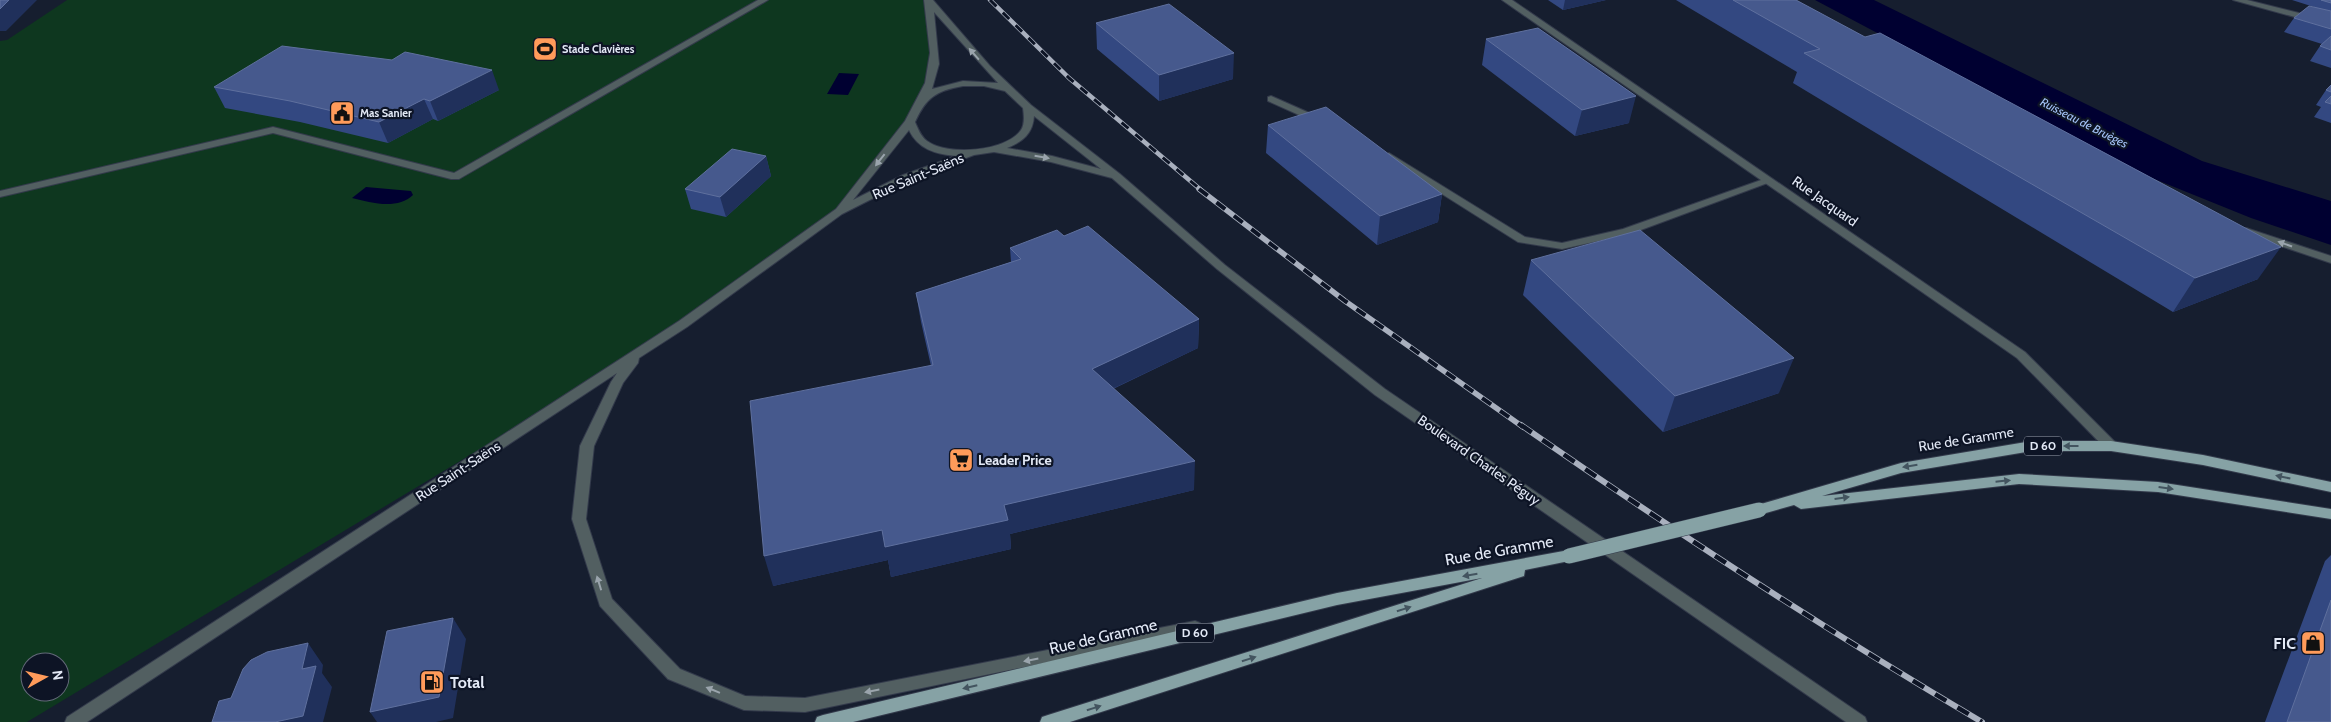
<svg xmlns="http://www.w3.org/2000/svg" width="2331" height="722" font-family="Cabin,sans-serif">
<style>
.green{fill:#0e371f;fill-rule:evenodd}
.water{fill:#000031}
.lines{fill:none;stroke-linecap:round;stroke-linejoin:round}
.service-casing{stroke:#333a4b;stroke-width:2}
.minor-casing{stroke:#333a4b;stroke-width:2}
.tertiary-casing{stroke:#333a4b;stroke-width:2}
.primary-casing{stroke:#333a4b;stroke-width:2}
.service{fill:#525f61;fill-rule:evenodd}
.minor{fill:#525f61;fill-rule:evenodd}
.tertiary{fill:#525f61;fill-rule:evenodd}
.primary{fill:#86a2a5;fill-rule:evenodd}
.rail-far2-casing{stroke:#a9b0be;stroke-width:4.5}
.rail-far1-casing{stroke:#a9b0be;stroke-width:5.5}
.rail-casing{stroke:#a9b0be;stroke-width:6}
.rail-far2{stroke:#0d1425;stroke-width:3;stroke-dasharray:9;stroke-linecap:butt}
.rail-far1{stroke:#0d1425;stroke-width:4;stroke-dasharray:11;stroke-linecap:butt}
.rail{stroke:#0d1425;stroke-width:4.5;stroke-dasharray:13;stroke-linecap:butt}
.primary-bridge-casing{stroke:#333a4b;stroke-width:16;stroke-linecap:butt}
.primary-bridge{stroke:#86a2a5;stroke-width:15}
.wall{fill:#334881}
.shaded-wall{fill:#20305b}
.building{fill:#46598d;stroke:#5f709e}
.oneway{fill:#9aa4ac}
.oneway2{fill:#43545f}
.labels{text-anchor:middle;stroke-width:4.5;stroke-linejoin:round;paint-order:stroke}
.far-poi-label{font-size:11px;font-weight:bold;fill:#e3e9f6;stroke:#0d1425;text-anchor:start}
.far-water-label{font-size:12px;font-style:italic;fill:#a3c2f6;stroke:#0d1425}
.shield{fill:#0d1425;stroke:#a3a9b7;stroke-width:1}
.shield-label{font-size:12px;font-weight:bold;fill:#e3e9f6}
.street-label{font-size:14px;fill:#e3e9f6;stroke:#0d1425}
.poi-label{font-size:14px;font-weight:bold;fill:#e3e9f6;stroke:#0d1425;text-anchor:start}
.near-street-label{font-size:16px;fill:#e3e9f6;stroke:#0d1425}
.near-poi-label{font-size:16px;font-weight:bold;fill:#e3e9f6;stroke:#0d1425;text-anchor:end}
</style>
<rect width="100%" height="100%" fill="#161e2f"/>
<path class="green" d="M67,0H928L932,74L919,103L838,212L641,352L27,722H0V41L7,40ZM30,662H60V692H30Z"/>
<path class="water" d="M1815,0H1874L2202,161L2331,201V245L2251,218L2147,176Z
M839,73L859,74L848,95L827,94Z
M366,187L411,191L413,195C398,210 371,203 352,198Z"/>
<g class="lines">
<defs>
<path id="service" d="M758,0H768L459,179H451L273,133L0,197V191L273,127L454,173Z
M1271,96L1323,119L1325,121L1320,124L1317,123L1268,101V97Z
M1389,153L1525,237L1562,243L1623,229L1764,179H1772L1773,181L1630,234L1562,249L1518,242L1385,158L1384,156Z"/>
<path id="minor" d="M924,0H933L990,66L1031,105L1120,174L1225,265L1385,389L1865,717L1867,722H1846L1375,395L1217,269L1112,178L1051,162L994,152L974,155L911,179L842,214L687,327L639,358L638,363L623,383L594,446L586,519L612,599L680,669L745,696L805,698L1195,621L1200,623L1203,627L1200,631L805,712L744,710L668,679L600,606L572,519L580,446L611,382L617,373L87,722H65L67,717L679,321L836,209L905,121L925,83L930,53ZM934,12L998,83L963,81L932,89L939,64ZM963,86H984L1005,91L1023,108C1024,115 1025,124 1021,130C1006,152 947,156 927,141C921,137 918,129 915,122C926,98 935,91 963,86ZM1034,116L1101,169L1052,156L1007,148C1022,142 1033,134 1034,116ZM909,130C918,149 935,154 956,156L903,175L853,200Z
M1502,0H1512L2025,352L2116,443L2118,446L2116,449H2106L2017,358Z
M2233,0H2247L2331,21V27Z"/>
<path id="tertiary" d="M2246,228L2331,256V263L2242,233L2240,231Z"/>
<path id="primary" d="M2032,441H2111L2203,455L2331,482V492L2203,465L2111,451H2032L1901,473L1822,496L2019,474L2158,482L2331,509V519L2158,492L2019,484L1801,509L1794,505L1759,515L1754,514L1752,510L1754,506L1901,463Z
M1569,550L1574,552L1576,556L1574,560L1525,570L1524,576L1070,722H1040L1042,717L1048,715L1482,578L1337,605L853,722H815L817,717L823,715L1337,593Z"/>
</defs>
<use href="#service" class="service-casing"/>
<use href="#minor" class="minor-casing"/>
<use href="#tertiary" class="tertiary-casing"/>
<use href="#primary" class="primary-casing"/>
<use href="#service" class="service"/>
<use href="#minor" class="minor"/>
<use href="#tertiary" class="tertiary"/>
<use href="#primary" class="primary"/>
<defs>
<path id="rail-far2" d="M990,0L1069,78L1201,190"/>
<path id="rail-far1" d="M1199,189L1345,301L1523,427"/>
<path id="rail" d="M1521,425C1671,529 1824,629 1982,722"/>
</defs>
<use href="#rail-far2" class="rail-far2-casing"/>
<use href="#rail-far1" class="rail-far1-casing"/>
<use href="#rail" class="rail-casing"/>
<use href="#rail-far2" class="rail-far2"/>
<use href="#rail-far1" class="rail-far1"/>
<use href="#rail" class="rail"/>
<defs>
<path id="primary-bridge" d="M1569,556L1759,510"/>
</defs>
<use href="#primary-bridge" class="primary-bridge-casing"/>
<use href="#primary-bridge" class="primary-bridge"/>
</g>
<path class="wall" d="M1548,0H1606L1563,10Z
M1676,0H1796L2258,279L2173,312L1793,83L1797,72Z
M2292,0H2331V68L2310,61L2320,46L2322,44L2284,32L2294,18L2314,7Z
M1096,23L1233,79L1159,101L1097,49Z
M1486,39L1629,123L1575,136L1482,65Z
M2331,85V123L2314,117L2321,107L2316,105L2326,90Z
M214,87L499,90L438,121L433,119L388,143L300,122L225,108Z
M1268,125L1442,194L1438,222L1377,245L1266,153Z
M766,156L771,176L726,217L691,209L685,189Z
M1064,236L1199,319L1198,348L1113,389L1194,490L1010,534L1011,549L891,577L888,560L773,586L931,366L921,322L916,293L1011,262L1010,248Z
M1531,260L1779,393L1663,432L1523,295Z
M2331,555V722H2265L2325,561Z"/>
<path class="shaded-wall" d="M9,0H37L6,31H0V9Z
M1565,0H1606L1563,10Z
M1234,53L1233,79L1159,101V75Z
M492,70L499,90L438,121L430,101Z
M1636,96L1629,123L1575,136L1582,110Z
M424,99L433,119L388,143L379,122Z
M766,156L771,176L726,217L720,197Z
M1442,194L1438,222L1377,245L1380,216Z
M2281,247L2258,279L2173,312L2195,278Z
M1199,319L1198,348L1093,398L1092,369Z
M1794,358L1779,393L1663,432L1675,396Z
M1195,461L1194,490L1010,534L1011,549L891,577L888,560L773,586L764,556L882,530L1004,505Z
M453,618L466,639L453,718L436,722H377L370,712Z
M308,643L323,665L322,673L332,687L323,722H275Z"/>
<path class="building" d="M0,0H9L0,9Z
M1733,0H1796L1865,37L1880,33L2281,247L2195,278L1804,53L1820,49Z
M2321,0H2331V3Z
M1169,4L1234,53L1159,75L1096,23Z
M2309,6L2331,11V29L2294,18Z
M1538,28L1636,96L1582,110L1486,39Z
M2331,36V50L2320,46Z
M282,46L392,60L405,52L492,70L430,101L424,99L379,122L290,101L214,87Z
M2331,85V92L2326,90Z
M2331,96V104L2325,102Z
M1326,107L1442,194L1380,216L1268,125Z
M732,149L766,156L720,197L685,189Z
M1088,226L1199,319L1092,369L1195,461L1004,505L1008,520L885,547L882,530L764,556L750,401L933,365L916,293L1021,259L1010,248L1057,230L1064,236Z
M1640,230L1794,358L1675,396L1531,260Z
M2331,600V722H2287Z
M453,618L439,697L370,712L387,631Z
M308,643L302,669L316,666L303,716L275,722H212L219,701L231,698L243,669L251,660L267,652Z"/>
<defs><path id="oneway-solid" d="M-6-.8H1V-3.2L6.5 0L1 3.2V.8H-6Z" transform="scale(1.25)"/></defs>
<g class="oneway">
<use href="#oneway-solid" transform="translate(974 54) rotate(-131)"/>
<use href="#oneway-solid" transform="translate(1042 157) rotate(10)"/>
<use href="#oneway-solid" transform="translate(880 160) rotate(128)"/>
<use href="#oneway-solid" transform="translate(2285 244) rotate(-161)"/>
<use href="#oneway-solid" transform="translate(599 583) rotate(-107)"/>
<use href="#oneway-solid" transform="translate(1031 660) rotate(169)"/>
<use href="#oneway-solid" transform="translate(713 690) rotate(-158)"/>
<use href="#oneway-solid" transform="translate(872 691) rotate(169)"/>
</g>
<g class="oneway2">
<use href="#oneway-solid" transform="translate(2071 446) rotate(180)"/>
<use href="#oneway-solid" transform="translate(1910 466) rotate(171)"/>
<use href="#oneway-solid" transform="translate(2283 477) rotate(-168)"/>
<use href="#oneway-solid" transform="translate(2003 481) rotate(-6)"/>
<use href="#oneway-solid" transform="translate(2166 488) rotate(8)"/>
<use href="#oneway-solid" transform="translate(1842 498) rotate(-8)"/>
<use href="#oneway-solid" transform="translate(1470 575) rotate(170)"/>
<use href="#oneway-solid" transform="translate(1404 609) rotate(-18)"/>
<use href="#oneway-solid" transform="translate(1249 659) rotate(-18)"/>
<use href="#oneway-solid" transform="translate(970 687) rotate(167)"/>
<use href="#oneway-solid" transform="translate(1094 708) rotate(-17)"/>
</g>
<defs>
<symbol id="stadium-square" viewBox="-11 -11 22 22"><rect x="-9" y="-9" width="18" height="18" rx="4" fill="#ff9b5a" stroke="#0d1425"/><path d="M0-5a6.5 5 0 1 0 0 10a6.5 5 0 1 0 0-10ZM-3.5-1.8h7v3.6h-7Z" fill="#111"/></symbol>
<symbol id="civic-square" viewBox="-11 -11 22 22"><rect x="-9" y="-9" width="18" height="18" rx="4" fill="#ff9b5a" stroke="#0d1425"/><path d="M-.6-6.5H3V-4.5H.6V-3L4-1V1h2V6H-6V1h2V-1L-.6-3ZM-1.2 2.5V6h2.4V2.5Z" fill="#111"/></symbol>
<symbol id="supermarket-square" viewBox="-11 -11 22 22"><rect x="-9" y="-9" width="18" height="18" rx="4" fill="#ff9b5a" stroke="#0d1425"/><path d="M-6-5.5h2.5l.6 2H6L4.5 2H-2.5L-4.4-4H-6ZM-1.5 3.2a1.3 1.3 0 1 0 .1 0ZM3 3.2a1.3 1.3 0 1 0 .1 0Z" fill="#111"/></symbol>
<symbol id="shop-square" viewBox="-11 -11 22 22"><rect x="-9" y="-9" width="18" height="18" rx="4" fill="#ff9b5a" stroke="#0d1425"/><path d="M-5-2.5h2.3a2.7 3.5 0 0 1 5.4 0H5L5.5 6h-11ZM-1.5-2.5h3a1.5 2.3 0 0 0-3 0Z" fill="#111"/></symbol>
<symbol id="fuel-square" viewBox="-11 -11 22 22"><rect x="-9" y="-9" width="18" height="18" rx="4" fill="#ff9b5a" stroke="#0d1425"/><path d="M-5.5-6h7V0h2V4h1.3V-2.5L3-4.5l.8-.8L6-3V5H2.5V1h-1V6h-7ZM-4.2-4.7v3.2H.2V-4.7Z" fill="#111"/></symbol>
</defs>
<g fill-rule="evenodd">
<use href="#stadium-square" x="531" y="35" width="28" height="28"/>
<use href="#civic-square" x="328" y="99" width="28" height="28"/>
<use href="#supermarket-square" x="947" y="446" width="28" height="28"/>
<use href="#shop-square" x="2299" y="629" width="28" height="28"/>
<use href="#fuel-square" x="418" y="668" width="28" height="28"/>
</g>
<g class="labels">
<g class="far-poi-label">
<text x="562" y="53">Stade Clavières</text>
<text x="360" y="117">Mas Sanier</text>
</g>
<g class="far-water-label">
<text transform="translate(2084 123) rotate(27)" y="4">Ruisseau de Bruèges</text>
</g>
<g class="shield">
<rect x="2024" y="436.5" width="38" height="19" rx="4"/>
<rect x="1176" y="623.5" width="38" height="19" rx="4"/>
</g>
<g class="shield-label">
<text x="2043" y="450">D 60</text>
<text x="1195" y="637">D 60</text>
</g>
<g class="street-label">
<text transform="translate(918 176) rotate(-23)" y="5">Rue Saint-Saëns</text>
<text transform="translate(1825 201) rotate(35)" y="5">Rue Jacquard</text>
<text transform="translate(1966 439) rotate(-9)" y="5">Rue de Gramme</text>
<text transform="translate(1479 460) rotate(35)" y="5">Boulevard Charles Péguy</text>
<text transform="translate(458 471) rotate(-33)" y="5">Rue Saint-Saëns</text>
</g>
<g class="poi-label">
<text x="978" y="465">Leader Price</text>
</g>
<g class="near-street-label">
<text transform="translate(1499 550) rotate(-10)" y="6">Rue de Gramme</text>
<text transform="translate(1103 636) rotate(-13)" y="6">Rue de Gramme</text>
</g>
<g class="near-poi-label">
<text x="2296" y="649">FIC</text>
<text x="450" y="688" text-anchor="start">Total</text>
</g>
</g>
<g transform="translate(45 677) rotate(82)"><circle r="24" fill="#0d1425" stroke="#636979"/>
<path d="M0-4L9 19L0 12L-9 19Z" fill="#ff9b5a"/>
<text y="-8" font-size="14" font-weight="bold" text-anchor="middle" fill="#e3e9f6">N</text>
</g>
</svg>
